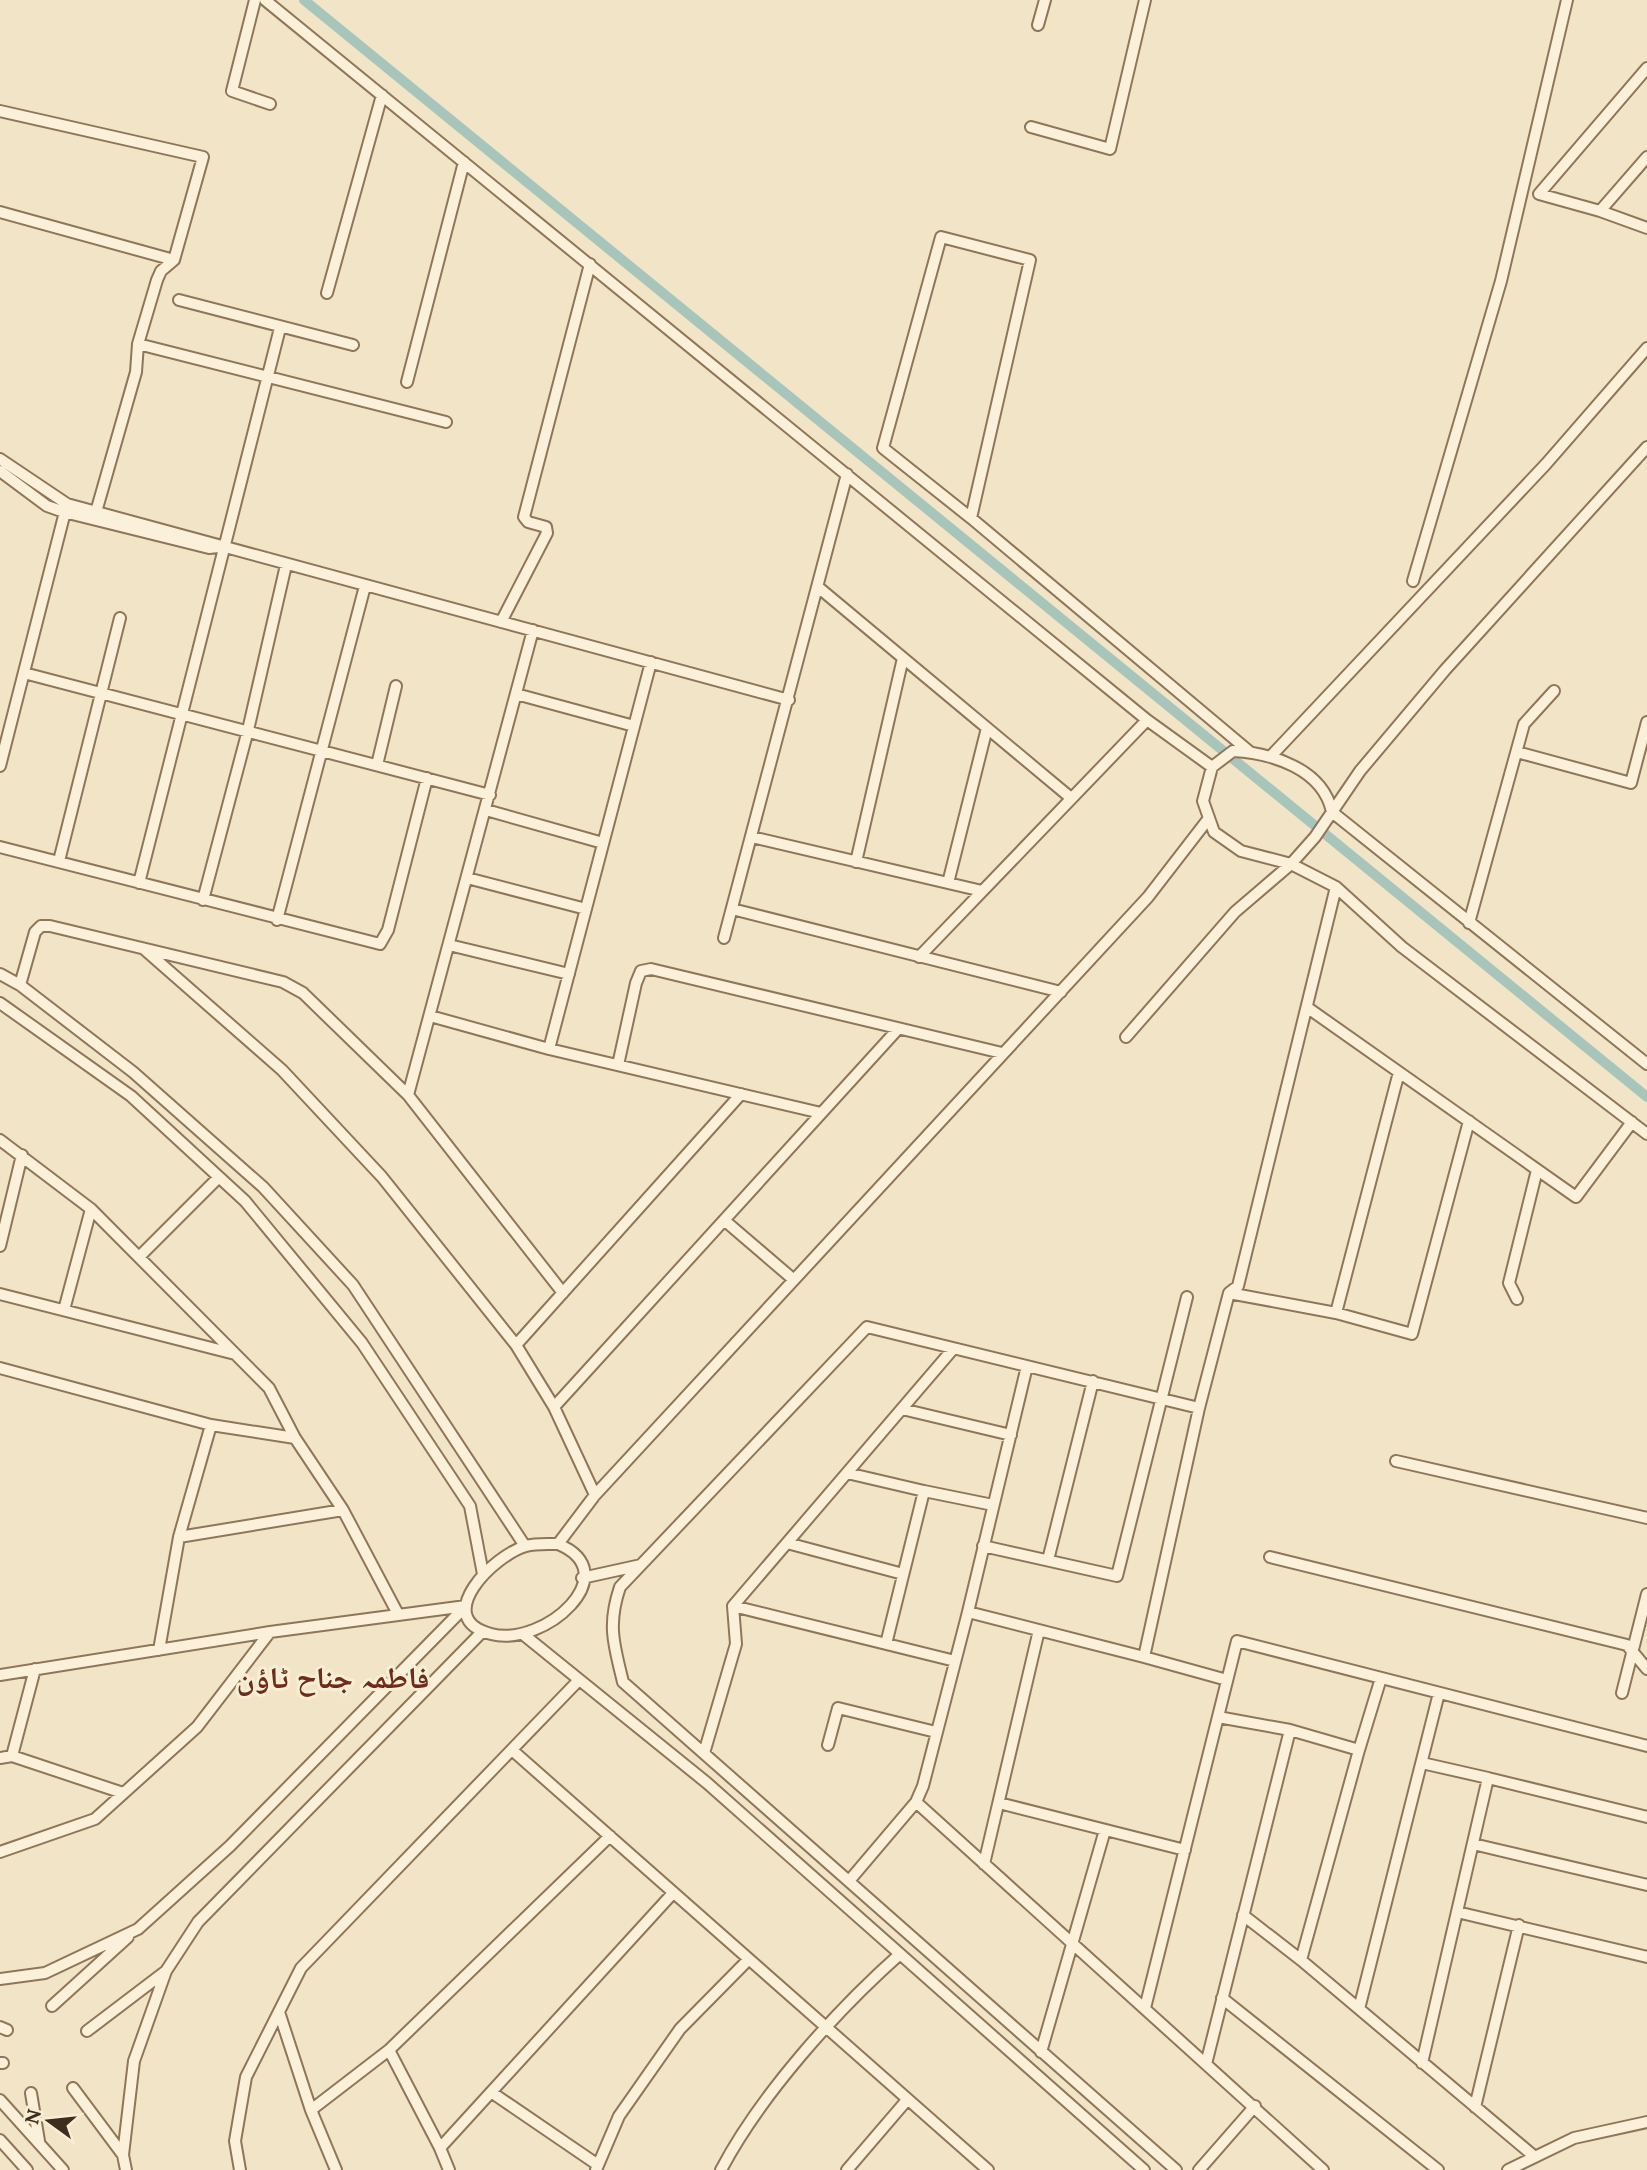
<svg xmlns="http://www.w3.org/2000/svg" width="1647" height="2170" font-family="Lora,'Noto Naskh Arabic',serif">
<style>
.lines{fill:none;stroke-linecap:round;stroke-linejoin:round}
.canal{stroke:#a8c5bc;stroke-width:10}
.minor-casing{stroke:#8f765a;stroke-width:14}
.minor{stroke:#fbf1da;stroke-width:10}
.labels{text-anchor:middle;stroke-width:6;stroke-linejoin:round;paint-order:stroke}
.district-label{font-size:30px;font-weight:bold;fill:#6e2c1b;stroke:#f8eed6}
</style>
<rect width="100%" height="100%" fill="#f2e4c6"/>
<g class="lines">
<path class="canal" d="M304,0L1647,1097"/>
<defs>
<path id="minor" d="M255,0L232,91L270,104
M265,0L1147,720L1212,767
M1038,25L1045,0
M1647,68L1539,194L1600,211L1647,157
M0,111L203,157L174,260L161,271L157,280L138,344L136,372L96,512
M1031,127L1110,149L1145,0
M1600,211L1647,228
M0,212L174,260
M327,293L382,95
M179,300L353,345
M138,344L446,422
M407,382L464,162
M0,459L67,504L789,700
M0,471L47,506L64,512L209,548L218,547
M971,518L883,448L941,237L1030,260L971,518L1250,752
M1413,581L1501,281L1567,0
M818,587L1071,798
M501,622L547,533L546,527L528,522L524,517L590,264
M24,673L490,795
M516,694L634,726
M1517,752L1631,783L1647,722
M1272,755L1546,464L1647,348
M377,765L396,686
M0,766L67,504
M486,810L603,843
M752,837L982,891
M0,847L380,944L388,930L427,778
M59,861L120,618
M856,862L903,658
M467,878L586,909
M139,883L280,328
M948,883L987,728
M203,900L248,730L286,565
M732,909L1061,992
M277,920L365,586
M1469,923L1524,724L1554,691
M724,938L847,474
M449,945L569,974
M144,949L282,1070L382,1177L516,1345L554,1407L595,1495
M919,957L1147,720
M0,974L20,985L133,1072L263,1187L353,1285L525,1546
M20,985L35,932L41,926H50L283,982L303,993L408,1095L563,1293
M0,1003L131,1096L245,1201L362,1343L470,1506L483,1574
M1308,1008L1576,1197L1632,1122
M430,1016L549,1049L821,1113
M1126,1037L1235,912L1291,864L1315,837L1360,771L1445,670L1647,447
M549,1049L651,662
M1647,1064L1332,812C1323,769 1272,753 1233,751L1212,767L1203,801L1214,832L1241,851L1291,864L1336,887L1402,947L1647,1134
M618,1065L636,983L641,971L651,969L1002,1053
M408,1095L533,630
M0,1140L91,1209L269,1388L295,1438
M724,1220L794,1280
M0,1246L22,1155
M139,1257L219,1177
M1229,1293L1336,1313L1412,1334L1469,1121
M0,1294L235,1354
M1517,1299L1509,1283L1537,1170
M64,1310L91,1209
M1336,1313L1399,1072
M516,1345L741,1094
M0,1368L211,1425L295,1438L343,1510L398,1614
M554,1407L898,1029
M1199,1408L1229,1293L1238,1286L1336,887
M902,1409L1011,1435
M1396,1461L1647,1518
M847,1473L924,1491
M179,1537L343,1510
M787,1543L903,1574
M558,1544L595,1495L1148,897L1209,818
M558,1544C628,1573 544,1648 491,1634C430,1618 494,1555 526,1546C536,1543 548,1544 558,1544Z
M983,1546L1117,1576L1187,1297
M1270,1557L1627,1645L1647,1669
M1048,1560L1093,1381
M582,1578L641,1565
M733,1606L955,1661
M968,1612L1027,1366
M524,1635L707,1783L1144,2170
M886,1644L924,1491L993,1505
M159,1650L179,1537L211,1425
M1144,1657L1227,1680
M0,1675L270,1632L466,1606
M1622,1693L1647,1594
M1218,1717L1290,1730
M828,1745L838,1708L936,1732
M512,1750L988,2170
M1359,1750L1381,1678
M704,1753L736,1644L733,1606L953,1349
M12,1756L35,1669
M0,1758L12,1756L123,1793
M1422,1763L1488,1778
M916,1802L1323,2170
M999,1803L1185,1850
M1473,1844L1647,1885
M0,1852L95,1819L197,1727L270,1632
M984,1864L1039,1630
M849,1881L916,1802L923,1786L968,1612L1144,1657L1199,1408L867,1327L620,1587C607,1625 614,1645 623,1682L1176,2170
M1457,1912L1647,1957
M1243,1915L1301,1960
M0,1979L45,1973L138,1929L230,1846L466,1606
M1222,1998L1438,2170
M52,2006L128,1937
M1145,2008L1237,1641L1647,1746
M1359,2009L1439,1693
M279,2012L311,2110L389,2050L610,1836
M0,2027L7,2030
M87,2031L166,1971
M389,2050L440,2148L673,1893
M1041,2052L1105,1830
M0,2063H3
M1422,2063L1488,1778L1647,1817
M1206,2064L1290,1730L1359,1750L1301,1960L1535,2157
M73,2088L123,2155
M491,2092L598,2165
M31,2093L39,2141
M0,2100L63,2170
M1475,2107L1519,1925
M311,2110L336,2170
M0,2140L27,2170
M440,2148L449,2170
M126,2170L123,2155L134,2061L166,1971L198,1922L482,1632
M240,2170L235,2141L246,2077L301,1968L579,1680
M596,2170L619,2116L680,2029L748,1960
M721,2170C761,2094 836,2011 900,1954
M847,2170L907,2100
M1199,2170L1255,2106
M1508,2170L1574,2138L1647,2122"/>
</defs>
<use href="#minor" class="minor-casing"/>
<use href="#minor" class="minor"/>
</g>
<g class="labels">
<g class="district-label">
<text x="333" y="1688">فاطمہ جناح ٹاؤن</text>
</g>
</g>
<g transform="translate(49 2121) rotate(285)" stroke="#f8eed6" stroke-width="5" paint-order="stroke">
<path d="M0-5L12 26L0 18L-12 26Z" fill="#3e2e1f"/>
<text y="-10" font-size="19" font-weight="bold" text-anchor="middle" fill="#3e2e1f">N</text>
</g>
</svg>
